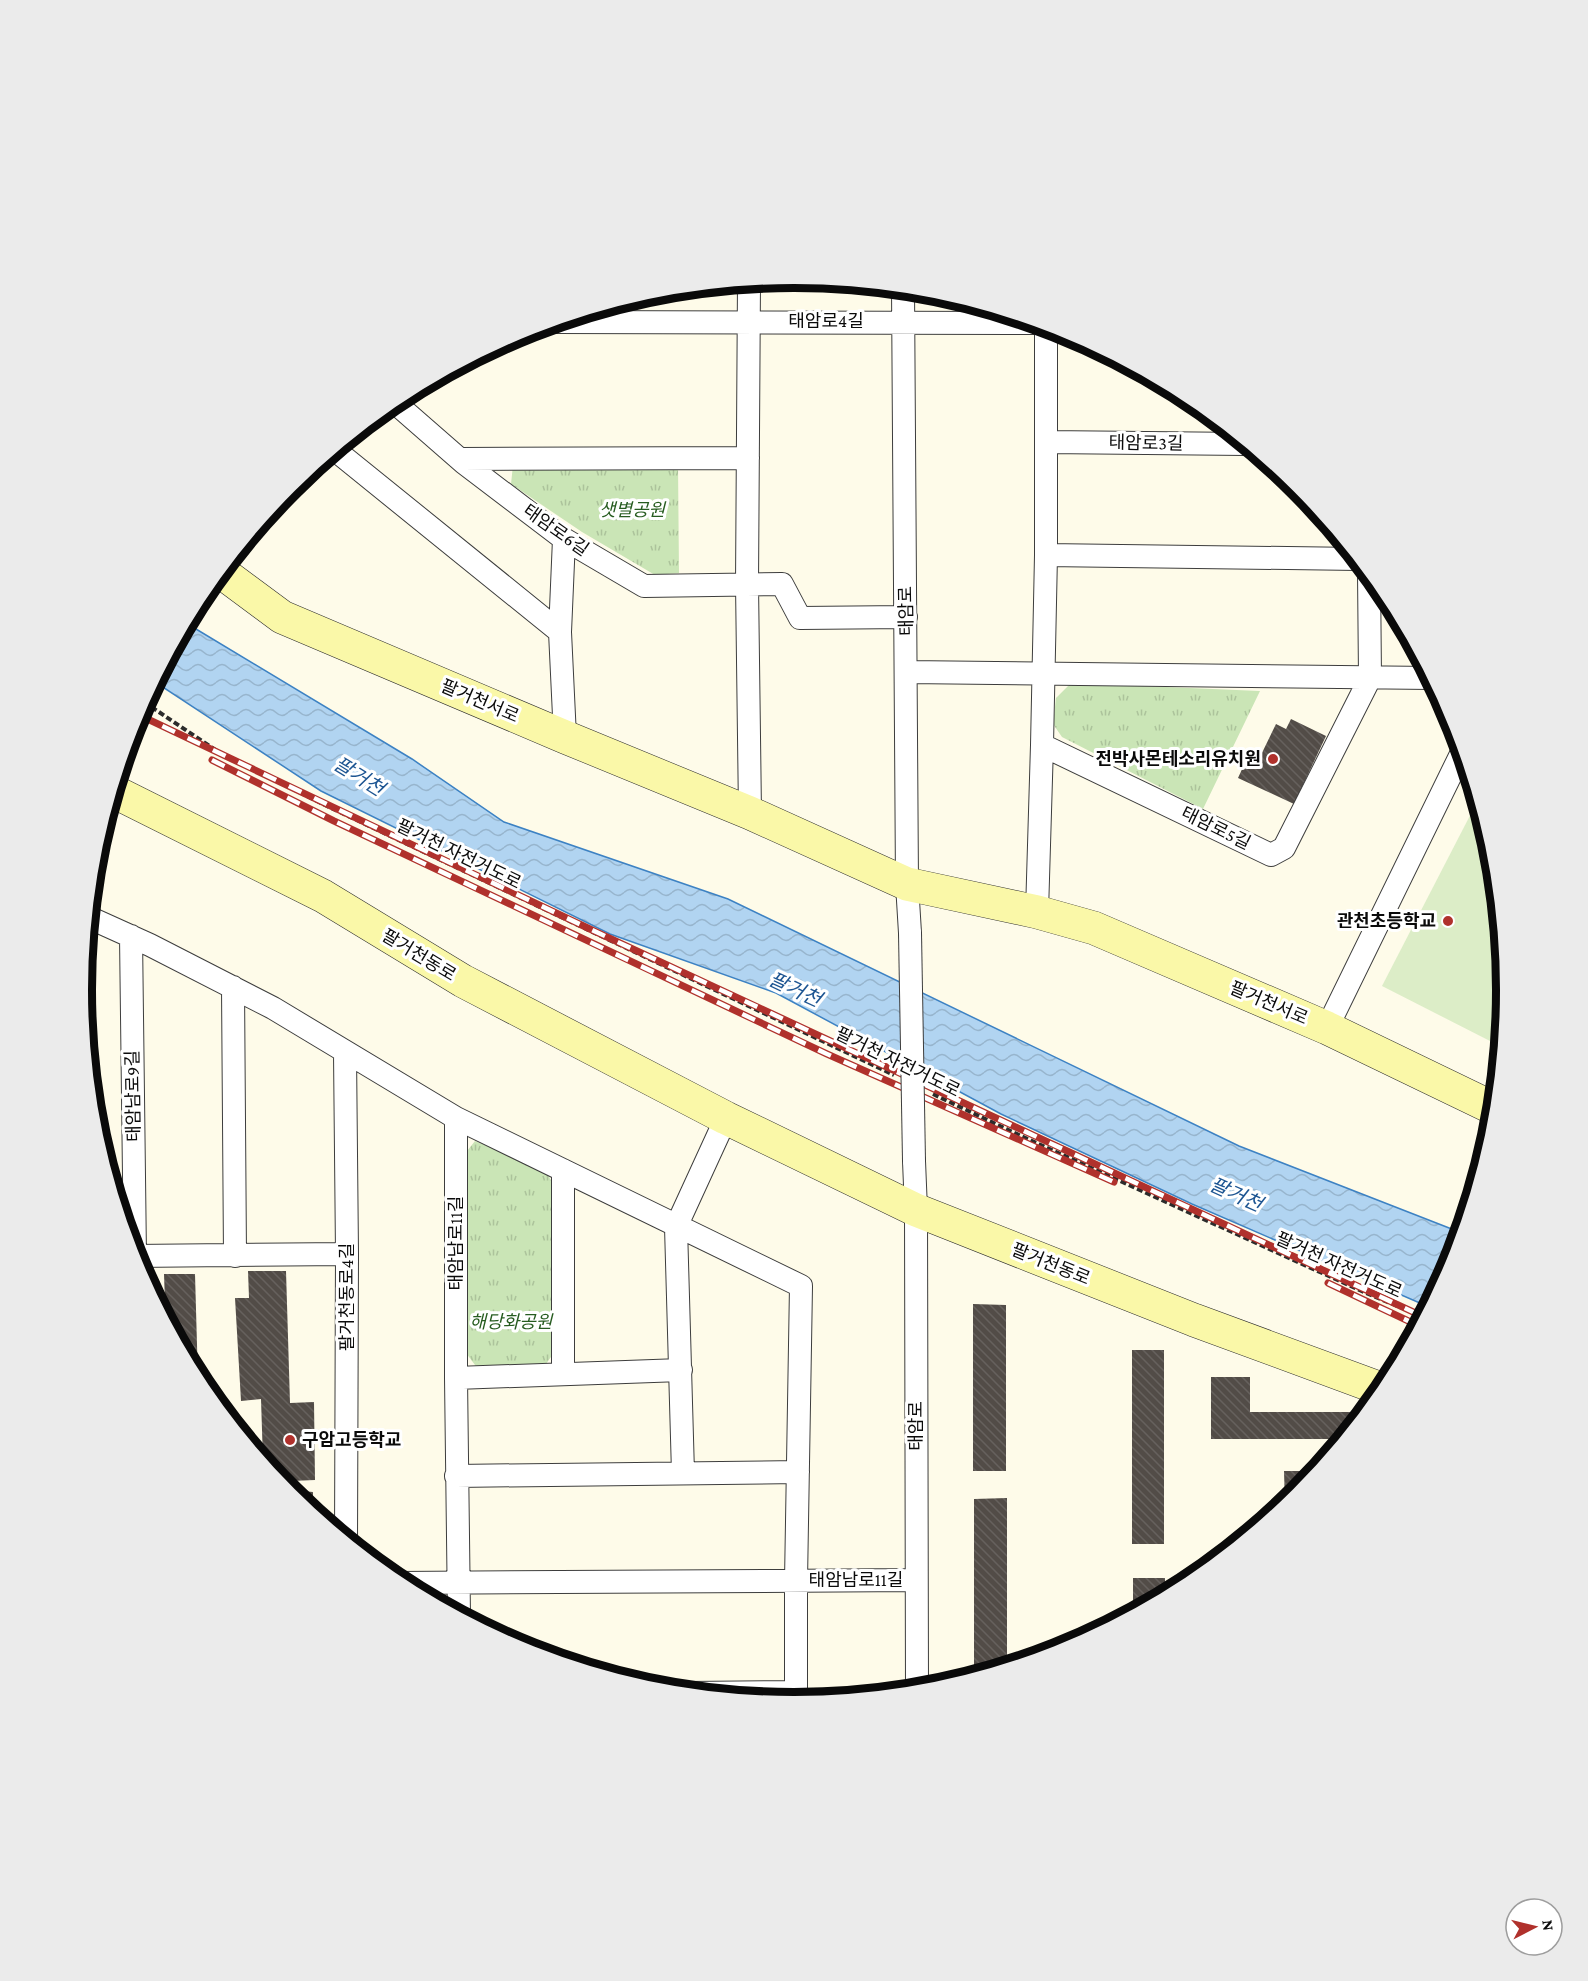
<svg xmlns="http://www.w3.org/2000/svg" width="1588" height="1981" font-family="'Crimson Pro','Noto Sans KR',serif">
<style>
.park{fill:url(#park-tufts)}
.pitch{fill:#dcedc7}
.water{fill:url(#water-waves);stroke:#3d82c3;stroke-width:1.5}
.building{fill:url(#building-back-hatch)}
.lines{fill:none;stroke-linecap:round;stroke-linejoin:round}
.street-casing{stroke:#3d3d3d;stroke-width:24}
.secondary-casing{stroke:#2c2c2c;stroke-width:34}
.path{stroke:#2c2c2c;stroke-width:4;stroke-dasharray:6 3;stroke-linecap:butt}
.street{stroke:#fff;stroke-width:22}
.secondary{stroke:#faf8a8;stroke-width:33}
.rail-casing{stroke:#b0312c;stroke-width:7}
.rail{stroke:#fff;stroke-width:4.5;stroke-dasharray:14;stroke-linecap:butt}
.street-bridge-casing{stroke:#3d3d3d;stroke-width:24;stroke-linecap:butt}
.street-bridge{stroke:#fff;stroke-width:22}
.poi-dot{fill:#b0312c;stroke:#fff;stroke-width:2}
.labels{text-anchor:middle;stroke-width:6;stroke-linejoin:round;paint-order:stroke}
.street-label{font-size:18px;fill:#0a0a0a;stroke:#fff}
.park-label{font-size:18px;font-style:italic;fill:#275c20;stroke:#fff}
.poi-label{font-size:18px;font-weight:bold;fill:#0a0a0a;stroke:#fff;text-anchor:end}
.water-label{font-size:20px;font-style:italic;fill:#1d5592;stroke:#fff}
.rim{fill:none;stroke:#0a0a0a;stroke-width:8}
</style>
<defs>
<pattern id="park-tufts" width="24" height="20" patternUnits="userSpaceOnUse" patternTransform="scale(1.5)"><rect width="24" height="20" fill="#cae5b6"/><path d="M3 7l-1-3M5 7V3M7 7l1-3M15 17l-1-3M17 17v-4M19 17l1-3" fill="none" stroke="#acc39b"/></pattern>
<pattern id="water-waves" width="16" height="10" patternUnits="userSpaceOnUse" patternTransform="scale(1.5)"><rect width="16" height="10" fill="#b1d4f1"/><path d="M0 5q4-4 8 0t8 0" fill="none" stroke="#97b5cd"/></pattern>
<pattern id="building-back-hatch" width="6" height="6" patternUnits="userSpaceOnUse" patternTransform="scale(1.5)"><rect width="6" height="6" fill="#524c47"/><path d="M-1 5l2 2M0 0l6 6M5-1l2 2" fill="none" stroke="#66615d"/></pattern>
</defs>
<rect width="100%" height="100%" fill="#fefbe9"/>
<path class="park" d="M678,464L679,573L655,575L582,532L511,484L513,465Z
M1071,683L1260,691L1203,809L1062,737L1053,724L1056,698Z
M475,1141L546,1170L553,1185L557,1348L544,1367L478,1369L466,1353L463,1156Z"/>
<path class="pitch" d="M1478,800L1493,852L1507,991L1505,1011L1490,1041L1382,986Z"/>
<path class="water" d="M186,623L412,759L504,822L728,899L1239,1146L1462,1233L1453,1264L1429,1307L1192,1204L1001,1114L776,993L610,934L321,791L155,682Z"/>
<path class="building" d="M1291,719L1326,736L1294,804L1238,778L1249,754L1259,759L1276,724L1286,729Z
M248,1271H286L290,1403L314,1402L315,1480L291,1481V1490L313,1492V1514L290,1494L263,1461L261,1399L241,1401L235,1298H249Z
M164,1274H195L198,1380L156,1302L165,1303Z
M973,1304L1006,1305V1471H973Z
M1132,1350H1164V1544H1132Z
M1211,1377H1250V1412H1352V1429L1344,1439H1211Z
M1284,1471H1316L1298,1495L1285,1506Z
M1007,1498V1665H974V1499Z
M1133,1578H1165V1597L1133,1614Z"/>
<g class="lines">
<defs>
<path id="street" d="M749,282L747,584L750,813
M903,288L907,884L910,933
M555,322L1036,323
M1046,326V555L1042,745L1271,855L1284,848L1370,678L1369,573
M393,401L464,463L564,539L644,586L782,584L800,618L906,617
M1046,442L1246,444
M335,450L560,632
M461,459L748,458
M564,539L560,632L565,737
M1046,555L1358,559
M907,672L1432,678
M1037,912L1042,745
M88,917L150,945L273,1008L456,1118L801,1286L796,1581V1692L689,1693
M131,936L135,1256
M233,987L235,1256
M1327,1028L1463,750
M345,1053L347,1254L346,1541
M456,1118V1378L459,1616
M914,1161L916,1210L917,1691
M563,1170V1374
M133,1256L347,1254
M456,1378L681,1370
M683,1473L676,1227L726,1118
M456,1476L798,1472
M398,1583L916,1580"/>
<path id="secondary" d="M220,571L282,617L565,737L750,813L907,884L1037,912L1094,928L1327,1028L1495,1109
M113,791L323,896L463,981L726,1118L916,1210L1194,1320L1384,1390"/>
</defs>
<use href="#street" class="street-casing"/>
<use href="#secondary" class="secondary-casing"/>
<path class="path" d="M144,702L217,751L325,805L894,1075
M933,1094L1019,1135L1366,1293L1424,1317"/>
<use href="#street" class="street"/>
<use href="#secondary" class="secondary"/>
<defs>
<path id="rail" d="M137,714L592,930L1424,1317
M212,760L334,821L827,1054L1114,1182
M1328,1283L1419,1326"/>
</defs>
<use href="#rail" class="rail-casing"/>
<use href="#rail" class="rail"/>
<defs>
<path id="street-bridge" d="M910,933L914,1161"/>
</defs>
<use href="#street-bridge" class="street-bridge-casing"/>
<use href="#street-bridge" class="street-bridge"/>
</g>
<g class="poi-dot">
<circle cx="1273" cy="759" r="6"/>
<circle cx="1448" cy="921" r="6"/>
<circle cx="290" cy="1440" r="6"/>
</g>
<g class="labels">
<g class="street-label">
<text x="826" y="327">태암로4길</text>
<text transform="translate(1146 443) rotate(1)" y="6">태암로3길</text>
<text transform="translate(556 530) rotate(35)" y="6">태암로6길</text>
<text transform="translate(906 611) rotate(-91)" y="6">태암로</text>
<text transform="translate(480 701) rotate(23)" y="6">팔거천서로</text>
<text transform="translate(1216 828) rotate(26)" y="6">태암로5길</text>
<text transform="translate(459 854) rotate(26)" y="6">팔거천 자전거도로</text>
<text transform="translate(419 955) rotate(31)" y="6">팔거천동로</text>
<text transform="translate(1269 1003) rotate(23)" y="6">팔거천서로</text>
<text transform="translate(898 1062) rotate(26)" y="6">팔거천 자전거도로</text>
<text transform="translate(133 1096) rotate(-91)" y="6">태암남로9길</text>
<text transform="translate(456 1243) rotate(-90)" y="6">태암남로11길</text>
<text transform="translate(1051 1264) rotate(22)" y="6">팔거천동로</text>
<text transform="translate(1339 1265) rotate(24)" y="6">팔거천 자전거도로</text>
<text transform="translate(347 1297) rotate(-90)" y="6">팔거천동로4길</text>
<text transform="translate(916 1426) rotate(-90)" y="6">태암로</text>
<text x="856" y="1586">태암남로11길</text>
</g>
<g class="park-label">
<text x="632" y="516">샛별공원</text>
<text x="511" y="1328">해당화공원</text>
</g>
<g class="poi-label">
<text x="1261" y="765">전박사몬테소리유치원</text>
<text x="1436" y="927">관천초등학교</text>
<text x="302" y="1446" text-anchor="start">구암고등학교</text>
</g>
<g class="water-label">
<text transform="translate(359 776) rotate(32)" y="7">팔거천</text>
<text transform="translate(795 989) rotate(25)" y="7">팔거천</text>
<text transform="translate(1236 1194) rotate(24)" y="7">팔거천</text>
</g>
</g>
<path d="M0 0H1588V1981H0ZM92 990a702 702 0 1 1 1404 0a702 702 0 1 1-1404 0Z" fill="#ebebeb" fill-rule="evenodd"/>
<path class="rim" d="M92 990a702 702 0 1 1 1404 0a702 702 0 1 1-1404 0Z"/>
<g transform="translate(1534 1927) rotate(83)"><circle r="28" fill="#ffffff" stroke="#9d9d9d" stroke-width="1.5"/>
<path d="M0-4.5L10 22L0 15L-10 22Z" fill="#b0312c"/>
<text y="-9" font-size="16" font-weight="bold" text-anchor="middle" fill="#0a0a0a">N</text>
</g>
</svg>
